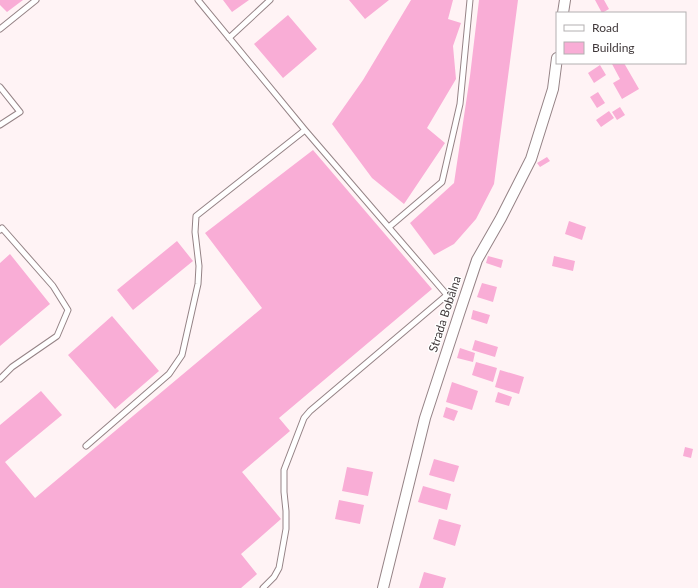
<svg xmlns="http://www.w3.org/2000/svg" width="698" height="588" font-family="Lato,sans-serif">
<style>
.building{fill:#f9add6}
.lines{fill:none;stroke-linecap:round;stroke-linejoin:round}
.service-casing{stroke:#958386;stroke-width:7}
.minor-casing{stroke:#958386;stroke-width:12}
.service{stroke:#fff;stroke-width:5}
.minor{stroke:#fff;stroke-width:10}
.labels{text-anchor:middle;stroke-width:3;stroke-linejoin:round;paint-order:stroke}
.street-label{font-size:12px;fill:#41393b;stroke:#fff}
</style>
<rect width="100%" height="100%" fill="#fff3f5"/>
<path class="building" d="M0,0H23L7,12L0,5Z
M223,0H249L232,12Z
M349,0H389L365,19Z
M411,0H453L448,19L461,23L453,46L456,79L427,128L445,143L404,204L372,178L332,124L363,80Z
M479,0H518L494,184L476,219L454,244L434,255L410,223L454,183L470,76Z
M595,0H604L609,9L602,13Z
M288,15L317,49L283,78L254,44Z
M614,63H624L639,89L622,99L613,83L620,79L612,64Z
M600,65L606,75L594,83L588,73Z
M598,92L605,103L597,108L590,97Z
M620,107L625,115L617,120L612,112Z
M609,111L614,118L601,127L596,120Z
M313,150L432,289L279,418L290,431L242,472L281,519L241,554L257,574L241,588H0V425L41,391L62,415L5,462L35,498L262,308L205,233Z
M547,157L550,161L540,167L537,163Z
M569,221L586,227L582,240L565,234Z
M177,241L193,261L133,310L117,290Z
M10,254L50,304L0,346V263Z
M488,256L503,260L501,268L486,263Z
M554,256L575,261L573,271L552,266Z
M482,283L497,287L493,302L477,297Z
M473,310L490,315L487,324L471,319Z
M112,316L159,371L115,409L68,355Z
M475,340L498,347L495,357L472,350Z
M460,348L475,353L473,362L457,358Z
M476,362L497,368L493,382L472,375Z
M500,370L524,377L519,394L495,387Z
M452,382L478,391L472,410L446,402Z
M498,392L512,397L509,406L495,402Z
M446,407L458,411L454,421L443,417Z
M685,447L693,449L691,458L683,456Z
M434,459L459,466L454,482L429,475Z
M347,467L373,472L368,496L342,491Z
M423,486L451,494L447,510L418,502Z
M339,500L364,505L360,524L335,519Z
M439,519L461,525L455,546L433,539Z
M424,572L446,578L443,588H419Z"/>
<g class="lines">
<defs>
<path id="service" d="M198,0L305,130L447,295L310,411L304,418L284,470V492L286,511V529L279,568L274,577L263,588
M0,29L36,0
M229,38L270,0
M0,87L20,112L0,125
M389,227L442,182L460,104L470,0
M0,230L2,228L53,286L68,310L57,336L12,367L0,379
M86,446L169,374L182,355L198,284L199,266L195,232L196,216L305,130"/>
<path id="minor" d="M563,13L565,0
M383,588L425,418L459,314L477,260L501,218L531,159L553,89L557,58"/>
</defs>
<use href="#service" class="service-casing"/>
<use href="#minor" class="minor-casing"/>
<use href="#service" class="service"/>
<use href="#minor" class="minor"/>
</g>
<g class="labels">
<g class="street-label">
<text transform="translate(445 314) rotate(-72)" y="4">Strada Bobâlna</text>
</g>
</g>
<rect x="556" y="12" width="130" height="52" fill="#ffffff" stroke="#b3b0b1"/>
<rect x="564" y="25" width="20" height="6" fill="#ffffff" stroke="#b3b0b1"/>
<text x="592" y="32" font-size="12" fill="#41393b">Road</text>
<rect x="564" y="42" width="20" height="12" fill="#f9add6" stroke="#b3b0b1"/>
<text x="592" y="52" font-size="12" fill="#41393b">Building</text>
</svg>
